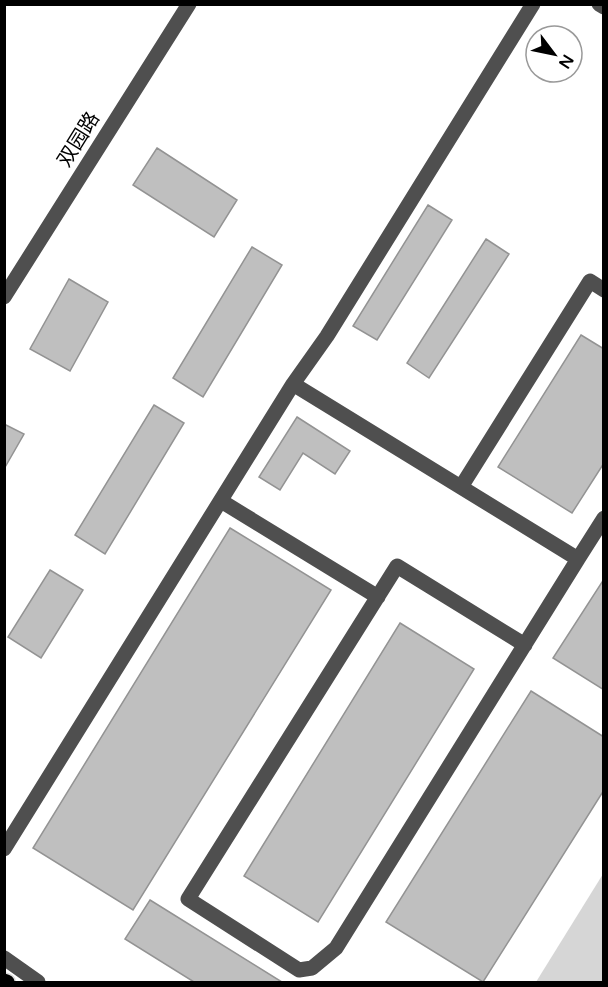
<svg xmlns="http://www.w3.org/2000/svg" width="608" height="987" font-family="'Varela Round','Noto Sans SC',sans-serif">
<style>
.park{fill:#d6d6d6}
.building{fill:#bfbfbf;stroke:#939393;stroke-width:1.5}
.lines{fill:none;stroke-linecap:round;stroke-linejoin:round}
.major-casing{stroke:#dbdbdb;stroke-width:18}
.minor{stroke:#4f4f4f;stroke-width:15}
.major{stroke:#000;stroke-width:15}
.labels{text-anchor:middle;stroke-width:6;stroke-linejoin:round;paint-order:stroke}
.street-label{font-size:20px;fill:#000;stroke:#fff}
</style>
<rect width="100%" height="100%" fill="#fff"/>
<path class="park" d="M603,874V982H536Z"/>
<path class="building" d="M157,148L237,200L214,237L133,185Z
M428,205L452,220L377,340L353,326Z
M486,239L509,254L429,378L407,363Z
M252,247L282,265L203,397L173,378Z
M69,279L108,302L70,371L30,349Z
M581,335L604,349V463L572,513L498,467Z
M154,405L184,423L105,554L75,535Z
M297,417L350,451L335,474L303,453L280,490L259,477Z
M4,424L24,434L4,469Z
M230,528L331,590L133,910L33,848Z
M50,570L83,590L41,658L8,637Z
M604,579V690L553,658Z
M400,623L474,669L318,922L244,876Z
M531,691L604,737V790L483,982L386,922Z
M150,900L282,982H194L125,939Z"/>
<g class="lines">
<defs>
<path id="major" d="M4,981L7,982"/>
</defs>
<use href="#major" class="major-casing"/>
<path class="minor" d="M599,4L604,7
M4,297L189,4
M293,384L327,336L533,4
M461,487L590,281L604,290
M221,501L378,597
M525,645L397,566L188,899L299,970L312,968L336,948L578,559
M4,849L293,384L578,559L604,518
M4,958L38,982"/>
<use href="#major" class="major"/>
</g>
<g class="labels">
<g class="street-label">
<text transform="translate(78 139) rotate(-58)" y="7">双园路</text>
</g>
</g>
<rect width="608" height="987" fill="none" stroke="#000000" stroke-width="12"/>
<g transform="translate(554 54) rotate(122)"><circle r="28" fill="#ffffff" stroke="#999999" stroke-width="1.5"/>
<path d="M0-4.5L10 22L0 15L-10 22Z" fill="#000000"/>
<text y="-9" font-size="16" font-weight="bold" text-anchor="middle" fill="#000000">N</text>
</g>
</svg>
